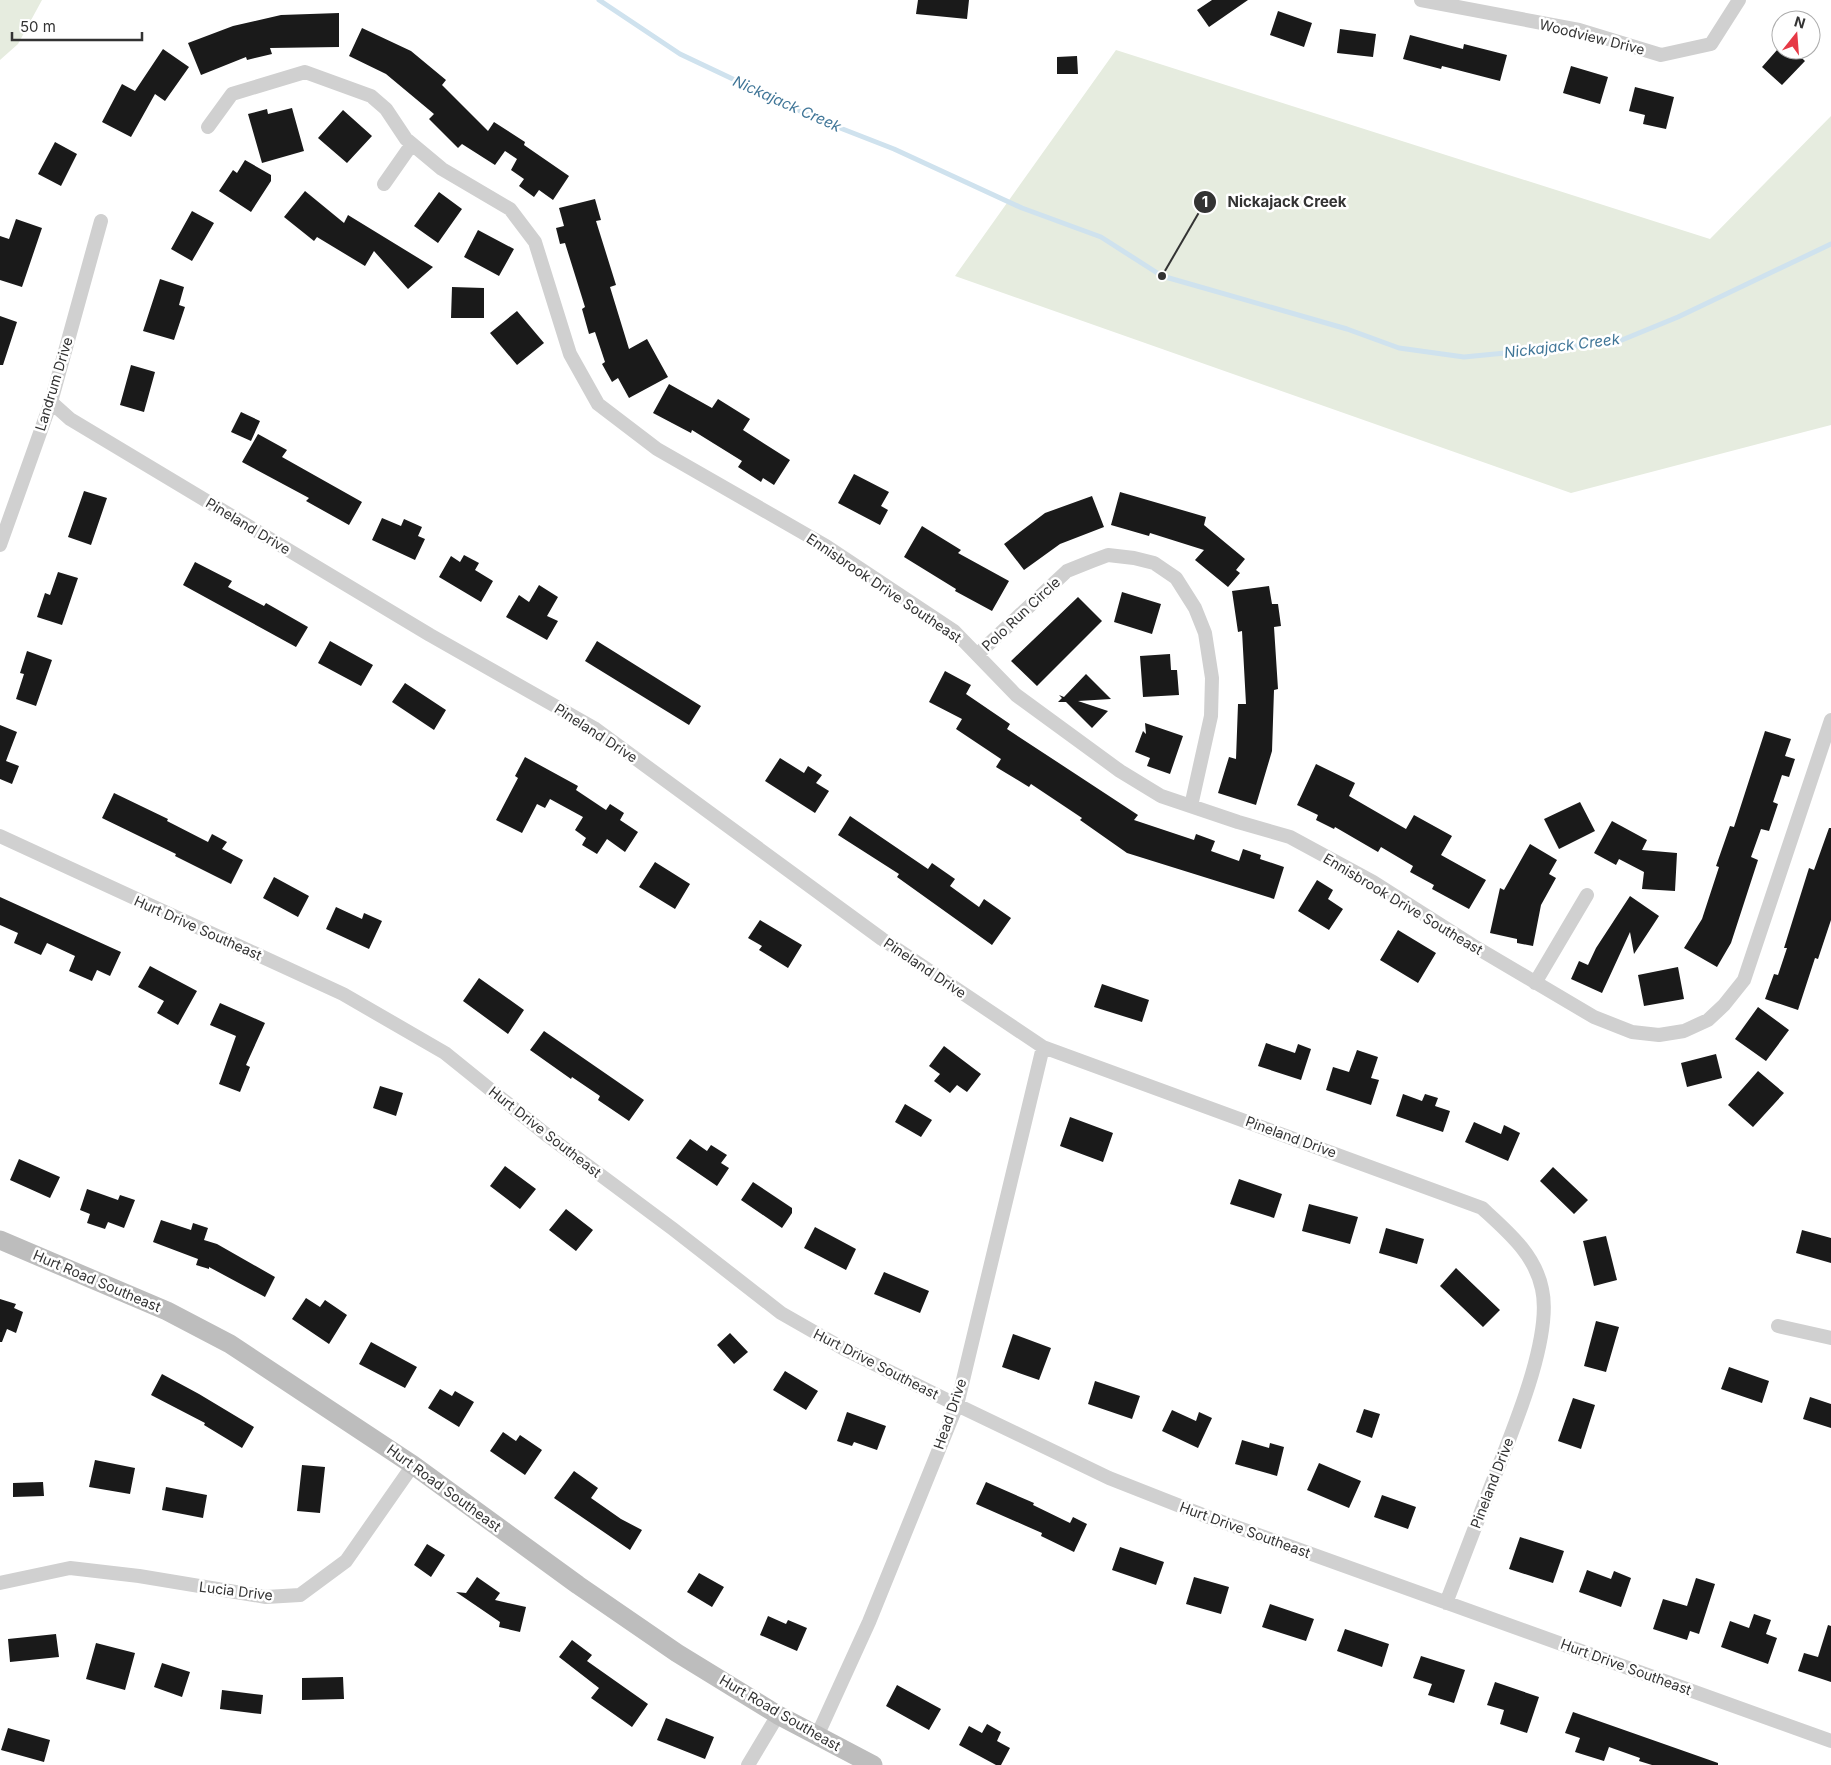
<svg xmlns="http://www.w3.org/2000/svg" width="1831" height="1765" font-family="Inter,sans-serif">
<style>
.green{fill:#e6ecdf}
.lines{fill:none;stroke-linecap:round;stroke-linejoin:round}
.stream{stroke:#cfe2ee;stroke-width:5}
.building{fill:#1a1a1a}
.street{stroke:#d0d0d0;stroke-width:14}
.secondary{stroke:#bdbdbd;stroke-width:19}
.labels{text-anchor:middle;stroke-width:5;stroke-linejoin:round;paint-order:stroke}
.street-label{font-size:14px;fill:#333;stroke:#fff}
.water-label{font-size:15px;font-style:italic;fill:#3f7597;stroke:#fff}
.leader{fill:none;stroke:#333;stroke-width:2}
.callout-dot{fill:#333;stroke:#fff;stroke-width:2}
.mark-label{font-size:15px;text-anchor:middle;font-weight:bold;fill:#fff}
.callout-label{font-size:15px;text-anchor:middle;font-weight:bold;fill:#333;stroke:#fff;stroke-width:5;stroke-linejoin:round;paint-order:stroke}
</style>
<rect width="100%" height="100%" fill="#fff"/>
<path class="green" d="M0,0H42L18,44L0,60Z
M1116,50L1710,239L1831,116V425L1571,493L955,276Z"/>
<g class="lines">
<path class="stream" d="M599,0L680,54L817,119L894,149L1022,208L1101,237L1162,276L1347,329L1399,348L1464,357L1617,342L1678,317L1831,244"/>
</g>
<path class="building" d="M918,0H969L967,19L916,14Z
M1212,0H1248L1209,27L1197,10Z
M1278,11L1312,23L1304,47L1270,35Z
M339,13V47L270,48L272,54L247,60L246,57L201,75L188,43L233,26L281,15Z
M362,28L411,51L446,80L442,85L488,131L494,122L525,142L524,145L569,176L553,200L539,190L534,197L519,186L524,179L511,170L517,159L505,151L495,165L462,144L458,148L429,119L434,114L386,74L349,56Z
M1340,29L1376,34L1373,57L1337,53Z
M1410,35L1463,49L1464,44L1507,55L1500,81L1442,66L1441,69L1403,59Z
M163,49L189,67L165,101L155,94L131,137L102,122L122,84L135,91Z
M1777,50H1793L1805,61L1782,85L1762,67Z
M1077,56L1078,74H1057V57Z
M1571,66L1608,77L1600,104L1563,93Z
M1635,87L1674,97L1666,129L1643,124L1645,115L1629,111Z
M292,108L304,151L262,163L248,114L267,109L268,114Z
M343,110L372,136L347,163L318,138Z
M55,142L77,154L61,186L38,174Z
M245,160L271,175V181L251,212L219,191L233,170L237,173Z
M305,191L344,223L348,215L433,267L408,289L374,251L365,266L317,237L314,241L284,217Z
M439,192L462,209L438,243L414,226Z
M595,199L601,220L596,221L616,285L610,287L629,349L647,339L668,377L629,398L618,378L612,382L602,364L605,362L595,332L589,334L582,309L585,307L565,243L560,244L556,228L564,226L559,208Z
M192,211L214,223L192,261L171,249Z
M16,219L42,228L22,287L0,280V236L9,239Z
M478,230L514,249L499,276L464,257Z
M160,279L184,287L179,305L185,307L174,340L143,331Z
M452,287L484,288V318H451Z
M517,311L544,343L517,365L490,333Z
M0,316L17,322L3,365H0Z
M131,365L155,372L144,412L120,405Z
M669,384L712,408L718,399L750,419L743,430L790,460L774,485L763,478L761,482L738,467L742,461L692,430L691,433L653,413Z
M241,412L260,421L251,441L231,432Z
M258,434L287,450L282,457L362,502L349,525L306,501L309,498L242,462Z
M854,474L889,492L881,506L888,510L880,525L838,503Z
M84,491L107,498L91,545L68,537Z
M1120,492L1206,517L1204,525L1245,559L1236,570L1240,573L1228,587L1195,560L1204,550L1150,533L1149,536L1111,525Z
M1092,496L1104,527L1060,544L1024,570L1004,544L1045,513Z
M382,518L401,526L404,519L422,527L418,536L425,539L415,560L372,540Z
M922,526L961,550L958,553L1009,581L992,611L955,591L956,589L904,557Z
M464,555L479,563L475,570L493,581L481,602L439,577L451,556L460,562Z
M195,562L232,581L228,587L264,606L266,603L308,627L296,647L183,585Z
M58,572L78,578L62,625L37,617L45,593L50,595Z
M539,585L558,597L547,616L558,621L547,640L506,617L519,595L529,602Z
M1269,586L1272,604H1278L1281,626L1274,627L1278,689L1274,690L1272,751L1256,805L1218,793L1229,757L1236,759L1238,704H1246L1242,631L1238,632L1232,591Z
M1122,592L1161,604L1152,634L1114,622Z
M1078,597L1102,621L1037,686L1011,661Z
M330,641L373,665L361,686L318,663Z
M597,641L701,706L689,725L585,661Z
M27,651L52,660L36,706L16,699L24,674L20,673Z
M1170,654L1171,670H1177L1179,695L1143,697L1140,656Z
M945,671L971,685L966,694L1010,724L1007,729L1138,815L1134,820L1194,840L1196,834L1215,841L1211,851L1239,861L1243,849L1261,855L1260,859L1284,867L1274,899L1127,853L1080,820L1082,818L1031,784L1029,787L996,767L1001,759L956,729L962,719L929,702Z
M1086,674L1111,699L1078,701L1108,711L1092,728L1066,702H1058L1062,698L1059,695L1064,697Z
M405,683L446,710L434,730L392,702Z
M1145,723L1183,736L1170,774L1147,766L1150,758L1135,752L1143,731L1146,734Z
M0,725L17,732L6,761L19,766L12,784L0,779Z
M1765,731L1791,739L1785,756L1795,759L1789,777L1782,775L1773,802L1778,804L1769,831L1761,829L1751,857L1758,860L1731,943L1717,967L1684,948L1702,919L1719,867L1716,866L1730,826L1734,827Z
M525,757L578,786L576,790L606,810L610,804L624,813L620,820L638,832L625,852L607,839L597,854L582,845L586,838L575,830L583,817L550,799L545,808L537,804L522,833L496,820L518,778L515,776Z
M780,758L804,773L808,766L822,775L816,783L829,791L815,813L765,781Z
M1316,764L1355,783L1349,796L1406,829L1414,815L1452,836L1441,855L1486,880L1469,909L1432,889L1434,885L1410,872L1413,866L1381,847L1378,852L1335,827L1334,829L1316,820L1318,815L1297,805Z
M114,793L168,819L167,821L208,842L212,834L227,842L222,849L243,860L231,884L175,856L176,854L102,818Z
M1580,802L1595,831L1559,849L1544,819Z
M850,816L928,869L932,863L955,879L950,886L979,907L984,899L1011,918L992,945L897,877L899,874L838,835Z
M1612,821L1647,840L1642,850L1677,853L1675,891L1642,889L1644,872L1619,859L1616,865L1594,853Z
M1829,828H1831V920L1818,959L1815,958L1798,1010L1765,999L1774,974L1778,975L1787,948H1784L1809,868L1814,870Z
M1530,844L1557,860L1549,874L1556,878L1541,905L1533,946L1517,943V939L1490,933L1500,888L1504,890Z
M655,862L690,884L675,909L639,887Z
M274,877L309,896L298,917L263,898Z
M1317,880L1333,890L1328,899L1343,909L1329,930L1298,911Z
M1630,896L1659,916L1634,954L1630,932L1602,993L1571,979L1579,961L1588,965L1596,948Z
M0,897L121,952L110,976L97,970L92,981L69,971L75,956L47,943L41,955L14,943L18,933L0,925Z
M336,907L362,919L364,913L382,921L369,949L326,929Z
M760,920L802,945L788,968L759,950L762,946L748,938Z
M1398,930L1436,953L1418,983L1380,960Z
M150,966L197,991L178,1025L157,1013L164,1001L138,987Z
M1678,967L1684,999L1644,1006L1638,975Z
M479,978L524,1010L508,1034L463,1001Z
M1102,984L1149,1000L1142,1022L1094,1007Z
M220,1003L265,1023L246,1065L250,1067L240,1092L219,1084L236,1036L210,1025Z
M1758,1007L1789,1030L1766,1061L1735,1039Z
M544,1031L644,1100L629,1121L598,1100L600,1096L572,1077L571,1079L530,1050Z
M1266,1043L1295,1053L1298,1044L1311,1049L1301,1080L1258,1066Z
M944,1046L981,1074L967,1092L957,1085L950,1093L934,1081L940,1074L929,1066Z
M1357,1050L1378,1057L1371,1078L1379,1080L1371,1105L1326,1090L1333,1067L1349,1072Z
M1716,1054L1722,1078L1687,1087L1681,1063Z
M1758,1071L1784,1093L1753,1127L1728,1105Z
M380,1086L403,1093L396,1116L373,1108Z
M1403,1094L1422,1101L1425,1094L1438,1098L1435,1106L1450,1111L1443,1132L1396,1116Z
M905,1104L932,1120L921,1137L895,1122Z
M1070,1117L1113,1133L1103,1162L1060,1146Z
M1474,1122L1501,1134L1504,1125L1520,1133L1508,1161L1465,1142Z
M690,1139L707,1151L711,1145L727,1155L721,1163L729,1168L717,1186L676,1158Z
M19,1159L60,1177L50,1198L10,1180Z
M505,1166L536,1189L520,1209L490,1186Z
M1553,1167L1588,1200L1574,1214L1540,1181Z
M1239,1179L1282,1194L1274,1218L1230,1204Z
M753,1182L792,1208V1213L782,1228L741,1200Z
M87,1189L118,1200L120,1195L135,1200L124,1228L108,1222L105,1229L87,1223L90,1214L80,1210Z
M1309,1204L1358,1217L1350,1244L1302,1231Z
M566,1209L593,1230L576,1251L549,1230Z
M161,1220L191,1230L193,1223L208,1228L204,1240L217,1244L275,1277L265,1297L209,1267V1269L196,1265L198,1259L153,1242Z
M815,1227L856,1249L846,1270L804,1248Z
M1386,1228L1424,1239L1417,1264L1379,1253Z
M1802,1230L1831,1238V1263L1796,1253Z
M1606,1236L1617,1280L1594,1286L1583,1241Z
M1456,1268L1500,1310L1483,1327L1440,1286Z
M884,1272L929,1291L920,1313L874,1294Z
M306,1298L320,1307L325,1300L347,1315L329,1344L292,1319Z
M0,1299L16,1304L14,1308L23,1312L16,1333L7,1329L2,1342H0Z
M1596,1321L1619,1327L1606,1372L1584,1366Z
M730,1333L748,1352L734,1364L717,1345Z
M1013,1334L1051,1348L1039,1380L1002,1367Z
M371,1342L417,1367L405,1388L359,1364Z
M1729,1367L1769,1381L1762,1403L1721,1389Z
M785,1371L818,1391L806,1410L773,1390Z
M162,1374L199,1394L254,1427L242,1448L204,1425L205,1423L151,1395Z
M1095,1381L1140,1396L1132,1419L1088,1404Z
M440,1389L452,1396L455,1391L474,1402L459,1427L428,1408Z
M1810,1397L1831,1404V1428L1803,1419Z
M1573,1398L1595,1405L1581,1449L1558,1441Z
M1364,1409L1380,1414L1372,1438L1356,1432Z
M1172,1410L1196,1421L1199,1412L1212,1418L1198,1448L1162,1431Z
M847,1412L886,1426L877,1450L854,1442L852,1446L837,1441Z
M503,1432L516,1441L520,1435L542,1450L525,1475L490,1451Z
M1242,1440L1269,1448L1270,1443L1284,1447L1277,1476L1235,1464Z
M95,1460L135,1468L130,1494L89,1487Z
M1319,1463L1361,1481L1349,1508L1307,1490Z
M302,1465L325,1467L320,1513L297,1511Z
M574,1471L598,1488L591,1498L621,1519L642,1530L630,1550L554,1498Z
M43,1482L44,1496L13,1497V1483Z
M986,1482L1034,1503L1033,1505L1070,1523L1073,1517L1087,1524L1074,1552L1041,1536L1042,1533L976,1504Z
M166,1487L207,1495L203,1518L162,1510Z
M1382,1495L1416,1507L1408,1529L1374,1517Z
M1520,1537L1564,1551L1553,1583L1509,1569Z
M427,1544L445,1555L431,1577L414,1565Z
M1120,1547L1164,1562L1156,1585L1112,1570Z
M1587,1570L1611,1579L1614,1571L1631,1578L1621,1607L1579,1592Z
M699,1573L724,1587L712,1607L687,1592Z
M477,1577L500,1593L495,1600L526,1607L520,1632L499,1627L500,1622L456,1592L466,1593Z
M1194,1577L1229,1587L1221,1614L1186,1604Z
M1696,1578L1715,1584L1699,1634L1690,1631L1687,1640L1653,1629L1663,1599L1687,1606Z
M1270,1604L1314,1619L1306,1641L1262,1627Z
M1754,1614L1771,1620L1766,1634L1777,1638L1768,1664L1721,1647L1730,1621L1749,1628Z
M768,1616L786,1624L788,1620L807,1628L797,1651L760,1635Z
M1828,1625L1831,1626V1682L1798,1671L1804,1653L1818,1657Z
M1345,1629L1389,1644L1382,1667L1337,1651Z
M56,1634L59,1657L10,1662L8,1639Z
M572,1640L592,1655L587,1661L648,1704L632,1727L591,1698L599,1688L559,1657Z
M96,1643L135,1653L125,1690L86,1679Z
M1421,1656L1465,1670L1454,1703L1428,1695L1432,1684L1413,1678Z
M162,1663L190,1672L182,1697L154,1687Z
M343,1677L344,1699L302,1700V1678Z
M1495,1682L1539,1697L1527,1733L1500,1724L1504,1710L1487,1705Z
M897,1685L941,1709L929,1730L886,1706Z
M222,1690L263,1695L261,1714L220,1709Z
M1573,1712L1718,1763V1765H1652L1639,1761L1640,1758L1609,1747L1604,1761L1575,1752L1580,1738L1565,1733Z
M666,1718L714,1737L705,1759L657,1740Z
M987,1724L1001,1732L997,1741L1010,1748L1001,1765H996L959,1745L969,1726L982,1733Z
M8,1728L50,1740L44,1762L1,1750Z"/>
<g class="lines">
<path class="street" d="M1421,0L1579,30L1661,55L1711,44L1739,0
M208,127L232,94L305,72L371,96L386,109L406,139L442,169L510,209L535,242L570,354L598,404L657,449L826,546L954,631L1016,695L1120,771L1161,796L1238,822L1290,837L1373,882L1472,945L1594,1017L1632,1032L1659,1035L1684,1031L1708,1020L1724,1005L1744,980L1831,720
M384,184L412,144
M51,402L70,419L430,635L594,728L882,939L1043,1047L1482,1208C1507,1231 1535,1254 1542,1289C1553,1337 1512,1432 1494,1478C1478,1520 1462,1561 1446,1603
M0,545L51,402L101,221
M978,654L1067,571L1092,561L1108,555L1134,558L1154,563L1176,578L1195,608L1205,633L1212,678L1211,716L1191,806
M0,836L343,994L445,1053L548,1136L673,1229L781,1313L844,1349L957,1405L1109,1478L1203,1515L1831,1741
M1535,983L1587,895
M1778,1326L1831,1338
M0,1583L70,1568L139,1576L266,1597L300,1595L346,1561L413,1465
M817,1736L869,1622L957,1405L1043,1047
M748,1765L778,1715"/>
<path class="secondary" d="M0,1240L167,1311L230,1344L413,1465L578,1585L677,1653L778,1715L873,1765"/>
</g>
<g class="labels">
<g class="street-label">
<text transform="translate(1592 37) rotate(14)" y="5">Woodview Drive</text>
<text transform="translate(54 384) rotate(-73)" y="5">Landrum Drive</text>
<text transform="translate(248 526) rotate(31)" y="5">Pineland Drive</text>
<text transform="translate(884 588) rotate(34)" y="5">Ennisbrook Drive Southeast</text>
<text transform="translate(1021 614) rotate(-43)" y="5">Polo Run Circle</text>
<text transform="translate(596 733) rotate(33)" y="5">Pineland Drive</text>
<text transform="translate(1403 904) rotate(31)" y="5">Ennisbrook Drive Southeast</text>
<text transform="translate(198 928) rotate(24)" y="5">Hurt Drive Southeast</text>
<text transform="translate(925 968) rotate(34)" y="5">Pineland Drive</text>
<text transform="translate(545 1132) rotate(38)" y="5">Hurt Drive Southeast</text>
<text transform="translate(1291 1137) rotate(20)" y="5">Pineland Drive</text>
<text transform="translate(97 1281) rotate(23)" y="5">Hurt Road Southeast</text>
<text transform="translate(876 1364) rotate(27)" y="5">Hurt Drive Southeast</text>
<text transform="translate(950 1414) rotate(-71)" y="5">Head Drive</text>
<text transform="translate(1492 1483) rotate(-69)" y="5">Pineland Drive</text>
<text transform="translate(444 1488) rotate(36)" y="5">Hurt Road Southeast</text>
<text transform="translate(1245 1530) rotate(20)" y="5">Hurt Drive Southeast</text>
<text transform="translate(236 1591) rotate(7)" y="5">Lucia Drive</text>
<text transform="translate(1626 1667) rotate(20)" y="5">Hurt Drive Southeast</text>
<text transform="translate(780 1713) rotate(30)" y="5">Hurt Road Southeast</text>
</g>
<g class="water-label">
<text transform="translate(787 104) rotate(24)" y="5">Nickajack Creek</text>
<text transform="translate(1562 346) rotate(-7)" y="5">Nickajack Creek</text>
</g>
</g>
<path class="leader" d="M1162 276L1205 202"/>
<g class="callout-dot">
<circle cx="1162" cy="276" r="5"/>
<circle cx="1205" cy="202" r="12"/>
</g>
<g class="mark-label">
<text x="1205" y="207">1</text>
</g>
<g class="callout-label">
<text x="1287" y="207">Nickajack Creek</text>
</g>
<g transform="translate(1796 35) rotate(17)"><circle r="24" fill="#ffffff" stroke="#adadad"/>
<path d="M0-4L9 19L0 12L-9 19Z" fill="#e63946"/>
<text y="-8" font-size="14" font-weight="bold" text-anchor="middle" fill="#333333">N</text>
</g>
<path d="M12 32v8h130v-8" fill="none" stroke="#333333" stroke-width="2.5"/>
<text x="20" y="32" font-size="15" fill="#333333" stroke="#ffffff" stroke-width="4" paint-order="stroke">50 m</text>
</svg>
